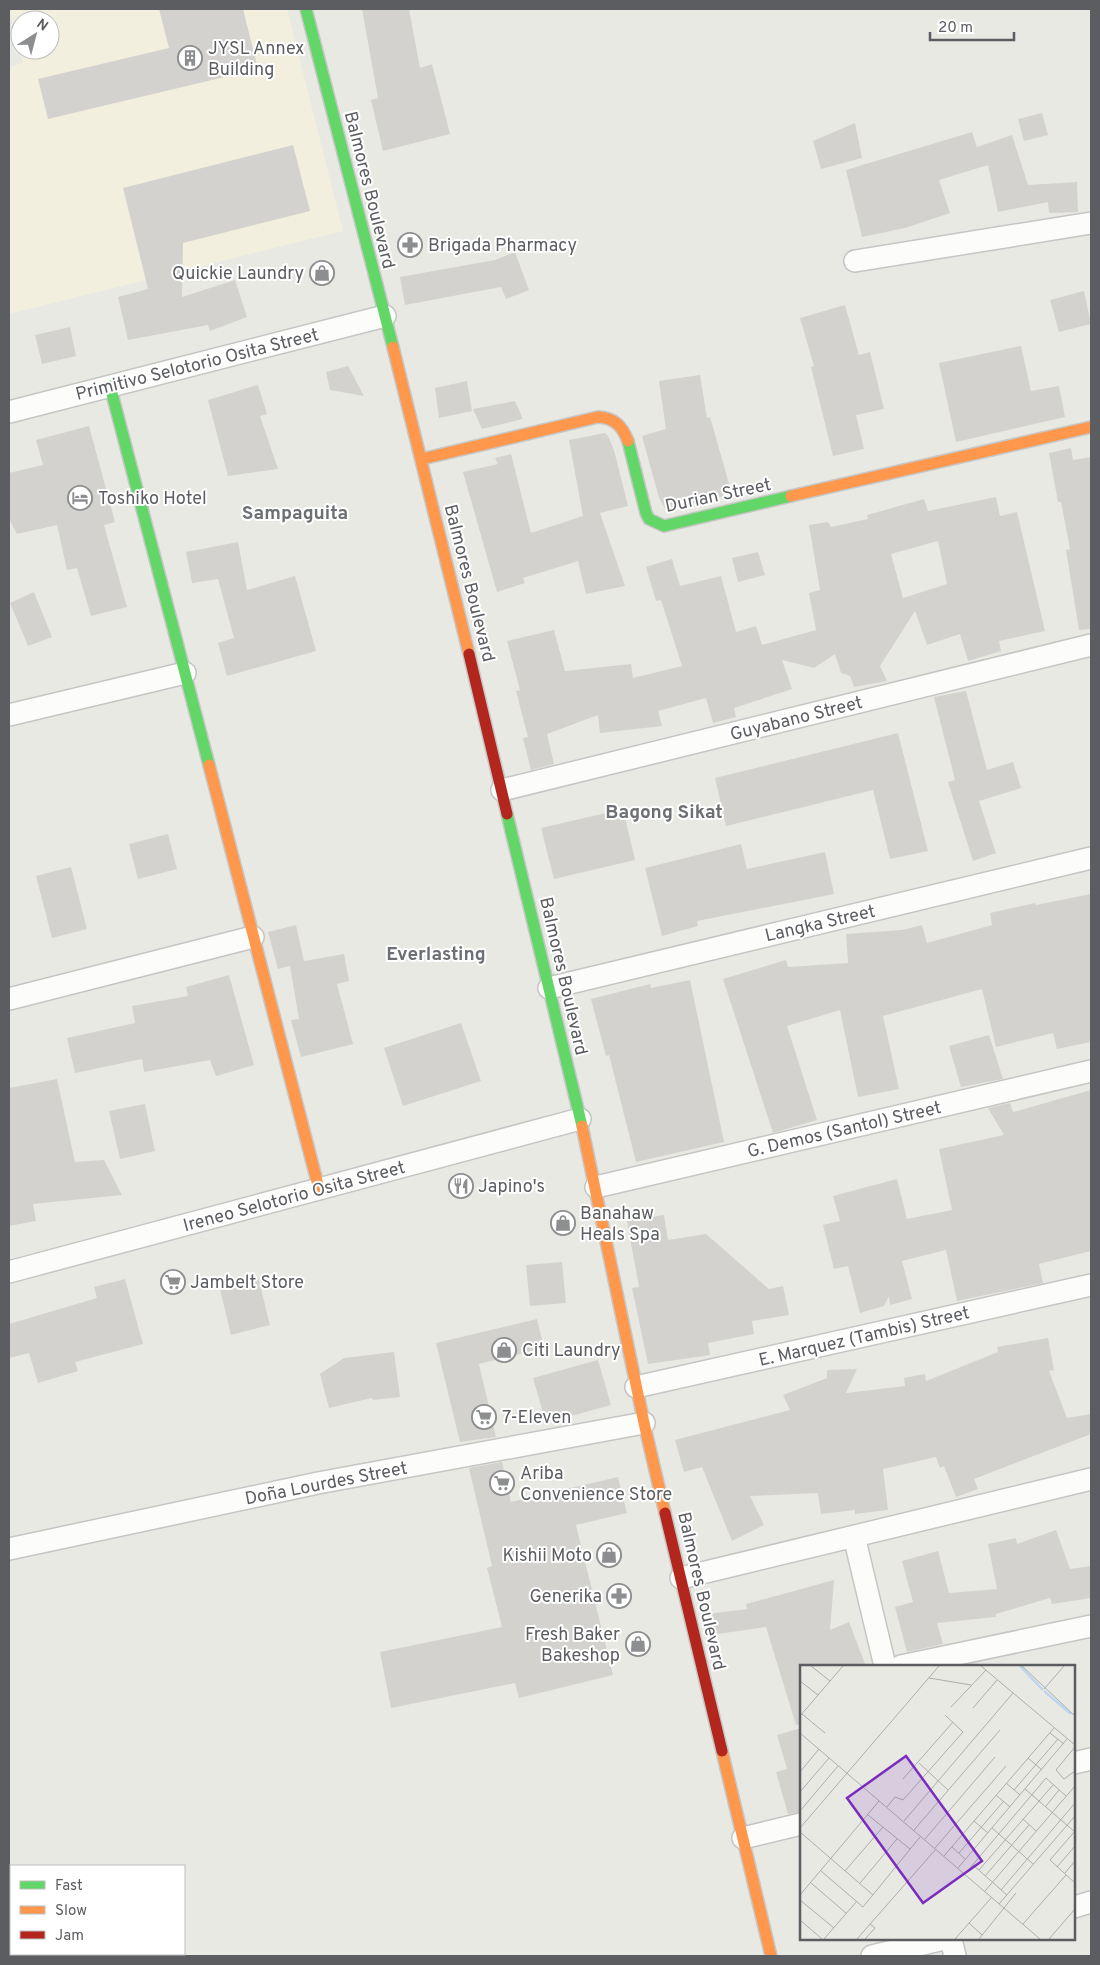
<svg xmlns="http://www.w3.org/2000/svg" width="1100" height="1965" font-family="Overpass,sans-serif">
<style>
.commercial{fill:#f2efde;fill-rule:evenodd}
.building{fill:#d3d2cf;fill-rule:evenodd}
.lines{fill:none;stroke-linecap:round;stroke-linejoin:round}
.street-casing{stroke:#c5c5c5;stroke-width:24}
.fast-casing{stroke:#c6c7c6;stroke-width:14}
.slow-casing{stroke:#c6c7c6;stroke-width:14}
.jam-casing{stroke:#c6c7c6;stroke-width:14}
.street{stroke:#fcfcfb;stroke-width:21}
.fast{stroke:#63d668;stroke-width:11}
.slow{stroke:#ff974d;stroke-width:11}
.jam{stroke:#b3261e;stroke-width:11}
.labels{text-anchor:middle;stroke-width:4;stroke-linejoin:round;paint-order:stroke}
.poi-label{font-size:18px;fill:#5b5d61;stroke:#fff;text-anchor:start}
.street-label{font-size:18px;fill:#5b5d61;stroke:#fff}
.neighbourhood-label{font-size:19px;font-weight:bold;fill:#6c6f73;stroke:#fff}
.inset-river{fill:none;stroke:#bed5ee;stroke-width:2.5}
.inset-road{fill:none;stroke:#acadac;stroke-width:1}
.view{fill:#7b2cbf;fill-opacity:0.15;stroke:#7b2cbf;stroke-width:2.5}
.inset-edge{fill:none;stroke:#5b5d61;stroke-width:2.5}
</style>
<rect width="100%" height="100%" fill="#e9e9e4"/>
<path class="commercial" d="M9,9H287L343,231L9,314V67L23,63ZM20,20H50V50H20Z"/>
<path class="building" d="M159,9H243L258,69L48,119L38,79L169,48Z
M362,9H409L420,68L432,64L450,134L383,151L371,100L378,98Z
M1042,113L1048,135L1024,141L1018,119Z
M855,123L862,158L821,169L813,141Z
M972,132L977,147L1012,135L1028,185L1077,182L1078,212L1049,213L1048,202L998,212L988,165L939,180L950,213L905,228L862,237L846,170Z
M293,145L310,211L183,243L182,297L235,280L247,317L210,331L208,325L128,340L118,297L148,289L123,188Z
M515,252L529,290L506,299L501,287L405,305L400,277L495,260Z
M1084,291L1091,324L1059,332L1050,300Z
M845,305L859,355L870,352L884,409L856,415L864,449L833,456L811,367L814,366L800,318Z
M70,327L76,356L42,364L35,335Z
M1021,346L1031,391L1059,386L1065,417L956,442L939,363Z
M348,366L364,396L330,390L326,372Z
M700,375L707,418L710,417L732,494L666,510L659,498L642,436L666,429L659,381Z
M467,381L472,411L439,418L435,388Z
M258,385L267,414L260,416L278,469L228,476L208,400Z
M515,401L523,419L482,429L473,409Z
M89,426L115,522L104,525L127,607L91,616L77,568L67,570L57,525L17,534L9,519V473L43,465L36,440Z
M605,433L608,436L614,450L628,506L600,513L625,586L586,594L578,561L523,578L525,583L497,592L463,472L498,464L495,458L511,454L531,533L583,516L569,440Z
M1071,448L1073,460L1091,457V629L1079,630L1066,550L1070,549L1061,502H1058L1049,453Z
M996,497L1000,516L1017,512L1045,631L999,641L1001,651L968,661L960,634L927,645L915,611L880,666L887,681L854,687L850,676L841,673L835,654L814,668L782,660L792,689L734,708L736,717L713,723L706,698L658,711L662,726L600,733L598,715L547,734L554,764L531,770L523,738L528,737L516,691L520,690L507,641L554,630L565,671L631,664L633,678L682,666L661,600L656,601L646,567L672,559L680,586L721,576L736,632L756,626L762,645L816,630L809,593L820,590L809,525L828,522L831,527L868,519L867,515L924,499L928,511ZM938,541L947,584L903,598L891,554Z
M238,542L247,590L295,576L316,651L227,676L218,643L234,638L218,579L192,583L186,552Z
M758,552L765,575L738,582L732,558Z
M34,592L52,637L28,646L10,603Z
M966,691L987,770L1013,762L1021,788L979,801L996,853L973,861L948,782L955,780L934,697Z
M898,733L928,851L890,859L873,790L726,826L715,778Z
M623,809L635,860L554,879L541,828Z
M168,834L177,869L138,879L129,844Z
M741,844L747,869L825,852L834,894L697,921L698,926L662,936L645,868Z
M71,867L87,929L52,938L36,876Z
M1091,894V1042L1057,1049L1053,1033L996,1047L982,989L883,1016L899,1089L858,1097L840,1010L787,1026L817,1120L773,1133L723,979L786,960L788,967L848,963L846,934L902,930L922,925L927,943L992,925L990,913L1035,903L1036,905Z
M296,925L304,961L344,954L349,981L337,984L353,1044L301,1057L291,1020L299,1019L290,966L278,969L268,932Z
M229,975L254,1065L216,1076L210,1060L144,1072L142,1059L75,1073L67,1038L135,1023L132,1006L188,996L186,987Z
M690,980L724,1142L636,1162L609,1055L606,1056L591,999L650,984L651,988Z
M461,1023L481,1081L403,1106L384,1048Z
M989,1035L1003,1079L961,1087L949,1046Z
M57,1079L75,1162L104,1160L122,1195L33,1204L36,1221L9,1226V1088Z
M1091,1090V1251L1039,1264L1043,1283L957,1301L946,1250L902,1261L912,1299L890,1305L889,1296L884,1306L860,1313L848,1266L834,1269L823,1225L840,1221L833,1196L897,1179L907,1219L952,1210L939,1149L1004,1135L988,1108L1010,1103L1013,1112Z
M145,1104L155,1151L120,1159L109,1111Z
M664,1215L668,1240L706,1234L769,1289L783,1286L789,1315L752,1321L754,1334L708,1343L710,1355L648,1364L632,1288L639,1287L627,1221Z
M562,1262L566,1303L530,1306L526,1265Z
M258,1277L270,1325L231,1335L219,1285Z
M125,1279L143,1344L75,1362L78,1371L38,1383L29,1353L9,1358V1324L97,1298L94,1287Z
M537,1319L544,1348L479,1364L496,1437L460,1442L436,1343Z
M1048,1338L1054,1370L1049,1371L1067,1418L1091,1414V1434L974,1479L978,1489L956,1497L944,1466L940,1468L936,1457L883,1469L888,1510L855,1514V1510L821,1514L818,1493L750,1496L764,1525L732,1541L702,1467L684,1472L675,1440L790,1410L783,1395L827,1378V1370L857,1369L846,1393L905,1386L904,1378L925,1374L926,1381L998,1352L997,1347Z
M394,1352L400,1397L373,1400L372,1398L329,1408L320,1374L344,1358Z
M598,1360L611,1405L546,1423L533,1378Z
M502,1462L511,1502L618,1477L627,1513L576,1525L613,1675L519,1698L515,1683L391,1708L380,1652L502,1627L487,1568L492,1566L469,1468Z
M1056,1530L1070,1569L1091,1566V1598L1052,1604L1050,1598L996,1614V1617L937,1623L943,1644L907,1652L895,1607L913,1602L902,1561L938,1551L949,1593L997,1589L988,1544L1016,1538L1017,1544Z
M834,1580L830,1630L849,1622L866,1666H801V1724L796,1725L766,1627L711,1635L707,1614L747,1609L746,1604Z
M801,1728V1812L788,1814L776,1772L787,1769L777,1735Z"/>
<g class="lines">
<defs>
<path id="street" d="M855,261L1091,223
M9,412L385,316
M9,715L185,673
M502,790L1091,645
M549,988L1091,858
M9,999L253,937
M596,1187L1091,1071
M9,1272L580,1119
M636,1387L1091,1285
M854,1536L885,1666
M9,1549L318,1483L644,1423
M681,1578L1091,1479
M901,1666L1091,1626
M1074,1763L1091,1759
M743,1838L801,1824
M1074,1907L1091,1902
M951,1939L955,1956
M872,1956L944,1939"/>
<path id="fast" d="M306,9L393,347
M110,386L209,765
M628,441L646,513L649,519L664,526L791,496
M507,814L582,1126"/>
<path id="slow" d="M393,347L469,654
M422,459L598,417C615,418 622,426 628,441
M791,496L1091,427
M209,765L319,1189
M582,1126L644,1423L665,1513
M722,1751L771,1956"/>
<path id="jam" d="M469,654L507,814
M665,1513L722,1751"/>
</defs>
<use href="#street" class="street-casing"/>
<use href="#fast" class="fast-casing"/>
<use href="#slow" class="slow-casing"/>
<use href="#jam" class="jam-casing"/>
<use href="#street" class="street"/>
<use href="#fast" class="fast"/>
<use href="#slow" class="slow"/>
<use href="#jam" class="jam"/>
</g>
<defs>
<symbol id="building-ring" viewBox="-11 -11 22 22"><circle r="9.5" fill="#fff" stroke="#8d8e8f" stroke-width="1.5"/><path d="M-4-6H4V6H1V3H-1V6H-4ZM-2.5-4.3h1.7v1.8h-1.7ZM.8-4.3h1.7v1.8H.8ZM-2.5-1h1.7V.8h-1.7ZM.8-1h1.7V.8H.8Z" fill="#8d8e8f"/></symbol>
<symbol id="pharmacy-ring" viewBox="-11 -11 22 22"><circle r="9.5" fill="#fff" stroke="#8d8e8f" stroke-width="1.5"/><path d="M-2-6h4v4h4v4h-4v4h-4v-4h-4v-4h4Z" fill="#8d8e8f"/></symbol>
<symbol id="shop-ring" viewBox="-11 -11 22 22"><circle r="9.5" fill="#fff" stroke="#8d8e8f" stroke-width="1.5"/><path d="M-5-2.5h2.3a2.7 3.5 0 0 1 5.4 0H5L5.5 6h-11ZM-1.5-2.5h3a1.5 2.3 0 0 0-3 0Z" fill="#8d8e8f"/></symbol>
<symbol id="hotel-ring" viewBox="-11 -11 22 22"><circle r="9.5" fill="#fff" stroke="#8d8e8f" stroke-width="1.5"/><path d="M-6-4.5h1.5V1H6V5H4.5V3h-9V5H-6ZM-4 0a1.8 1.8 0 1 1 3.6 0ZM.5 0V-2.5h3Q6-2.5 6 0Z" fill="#8d8e8f"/></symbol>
<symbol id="restaurant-ring" viewBox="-11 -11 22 22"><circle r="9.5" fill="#fff" stroke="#8d8e8f" stroke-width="1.5"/><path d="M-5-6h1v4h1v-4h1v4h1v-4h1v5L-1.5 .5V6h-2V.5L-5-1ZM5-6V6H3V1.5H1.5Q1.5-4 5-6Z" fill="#8d8e8f"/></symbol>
<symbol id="supermarket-ring" viewBox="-11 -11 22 22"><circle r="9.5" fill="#fff" stroke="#8d8e8f" stroke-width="1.5"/><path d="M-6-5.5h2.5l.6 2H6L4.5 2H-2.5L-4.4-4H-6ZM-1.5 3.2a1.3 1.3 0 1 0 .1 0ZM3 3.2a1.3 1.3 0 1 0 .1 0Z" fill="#8d8e8f"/></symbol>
</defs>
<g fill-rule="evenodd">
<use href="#building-ring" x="176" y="44" width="28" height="28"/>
<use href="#pharmacy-ring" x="396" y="231" width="28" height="28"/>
<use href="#shop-ring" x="308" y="259" width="28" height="28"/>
<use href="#hotel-ring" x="66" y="484" width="28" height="28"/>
<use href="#restaurant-ring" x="447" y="1172" width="28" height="28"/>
<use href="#shop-ring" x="549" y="1209" width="28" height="28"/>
<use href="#supermarket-ring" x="159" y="1268" width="28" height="28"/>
<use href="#shop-ring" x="490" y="1336" width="28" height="28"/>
<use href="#supermarket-ring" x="470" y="1403" width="28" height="28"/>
<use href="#supermarket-ring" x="488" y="1469" width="28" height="28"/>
<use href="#shop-ring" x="595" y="1541" width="28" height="28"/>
<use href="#pharmacy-ring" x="605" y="1582" width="28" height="28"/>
<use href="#shop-ring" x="624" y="1630" width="28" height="28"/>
</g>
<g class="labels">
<g class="poi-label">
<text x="208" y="54">JYSL Annex<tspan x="208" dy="21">Building</tspan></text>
<text x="428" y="251">Brigada Pharmacy</text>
<text x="304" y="279" text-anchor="end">Quickie Laundry</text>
<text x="98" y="504">Toshiko Hotel</text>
<text x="478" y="1192">Japino's</text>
<text x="580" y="1219">Banahaw<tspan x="580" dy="21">Heals Spa</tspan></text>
<text x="190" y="1288">Jambelt Store</text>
<text x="522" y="1356">Citi Laundry</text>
<text x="502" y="1423">7-Eleven</text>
<text x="520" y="1479">Ariba<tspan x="520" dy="21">Convenience Store</tspan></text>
<text x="592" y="1561" text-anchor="end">Kishii Moto</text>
<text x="602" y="1602" text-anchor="end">Generika</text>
<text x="620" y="1640" text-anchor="end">Fresh Baker<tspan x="620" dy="21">Bakeshop</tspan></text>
</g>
<g class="street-label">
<text transform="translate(370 190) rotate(76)" y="6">Balmores Boulevard</text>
<text transform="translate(197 364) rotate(-14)" y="6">Primitivo Selotorio Osita Street</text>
<text transform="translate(718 495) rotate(-12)" y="6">Durian Street</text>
<text transform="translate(470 583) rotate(76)" y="6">Balmores Boulevard</text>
<text transform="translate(796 718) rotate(-14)" y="6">Guyabano Street</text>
<text transform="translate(820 923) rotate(-13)" y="6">Langka Street</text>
<text transform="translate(564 976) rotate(77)" y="6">Balmores Boulevard</text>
<text transform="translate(844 1129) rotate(-13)" y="6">G. Demos (Santol) Street</text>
<text transform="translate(294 1196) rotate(-15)" y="6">Ireneo Selotorio Osita Street</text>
<text transform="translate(864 1336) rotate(-13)" y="6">E. Marquez (Tambis) Street</text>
<text transform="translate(326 1483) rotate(-11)" y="6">Doña Lourdes Street</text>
<text transform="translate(702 1591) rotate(77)" y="6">Balmores Boulevard</text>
</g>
<g class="neighbourhood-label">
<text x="295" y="519">Sampaguita</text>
<text x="664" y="818">Bagong Sikat</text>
<text x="436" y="960">Everlasting</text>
</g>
</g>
<g transform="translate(800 1665)">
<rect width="275" height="275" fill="#e9e9e4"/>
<path class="inset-river" d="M220,1L243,25M244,26L271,49"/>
<path class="inset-road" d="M11,1L30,16M181,1L275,80M222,1L275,51M129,13L171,20M0,16L18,30M244,24L264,1M151,42L186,5M173,43L197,15M2,49L25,68M0,51L43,1M0,68L240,274M250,68L264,79M275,82L256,105L264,114L275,106M228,93L242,105M119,98L148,125M0,107L19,84M103,114L153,57M206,118L220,130M225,124L275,167M214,125L258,74M0,127L29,93M196,130L210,142M246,141L259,125M87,142L95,132L103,135L163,67L145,50M0,146L38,101M68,150L110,184M223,154L236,166M104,156L213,28M174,156L188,168M0,163L139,1M192,163L233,199M114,165L200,65M275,166L250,195L275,218M0,167L73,230M125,174L195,92M152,182L165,194M135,183L206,101M159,188L203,137M144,191L254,63M173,200L207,230M257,202L275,181M158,203L267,74M179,205L253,120M21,206L63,242L120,172M45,206L83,162M265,208L275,196M165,209L246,113L266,131M185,211L229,160M11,218L46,248M60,218L97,174M201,225L275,138M185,226L275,121M0,230L79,136M0,235L34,263M199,239L275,151M0,255L22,274M169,258L182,270M223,259L266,210M24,274L57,236M57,274L136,184M65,274L75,263L70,259M155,274L192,232M179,274L216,228M249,274L275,244"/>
<path class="view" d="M106,91L182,196L123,238L47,133Z"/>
<rect width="275" height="275" class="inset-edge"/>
</g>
<rect width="1100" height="1965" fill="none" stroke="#5b5d61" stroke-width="20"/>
<rect x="10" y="1865" width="175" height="90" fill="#ffffff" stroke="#bdbec0"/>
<rect x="20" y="1881" width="25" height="8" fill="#63d668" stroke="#bdbec0"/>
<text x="55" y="1890" font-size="15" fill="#5b5d61">Fast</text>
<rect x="20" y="1906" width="25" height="8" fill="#ff974d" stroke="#bdbec0"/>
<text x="55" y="1915" font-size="15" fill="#5b5d61">Slow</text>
<rect x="20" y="1931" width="25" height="8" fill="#b3261e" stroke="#bdbec0"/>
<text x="55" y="1940" font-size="15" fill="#5b5d61">Jam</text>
<g transform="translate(35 35) rotate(36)"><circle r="24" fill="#ffffff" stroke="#bdbec0"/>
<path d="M0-4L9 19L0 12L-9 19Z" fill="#8d8e8f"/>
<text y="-8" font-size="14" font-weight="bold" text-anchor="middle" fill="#5b5d61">N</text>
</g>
<path d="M930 32v8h84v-8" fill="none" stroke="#5b5d61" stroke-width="2.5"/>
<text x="938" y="32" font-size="15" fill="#5b5d61" stroke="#ffffff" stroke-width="4" paint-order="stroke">20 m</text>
</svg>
